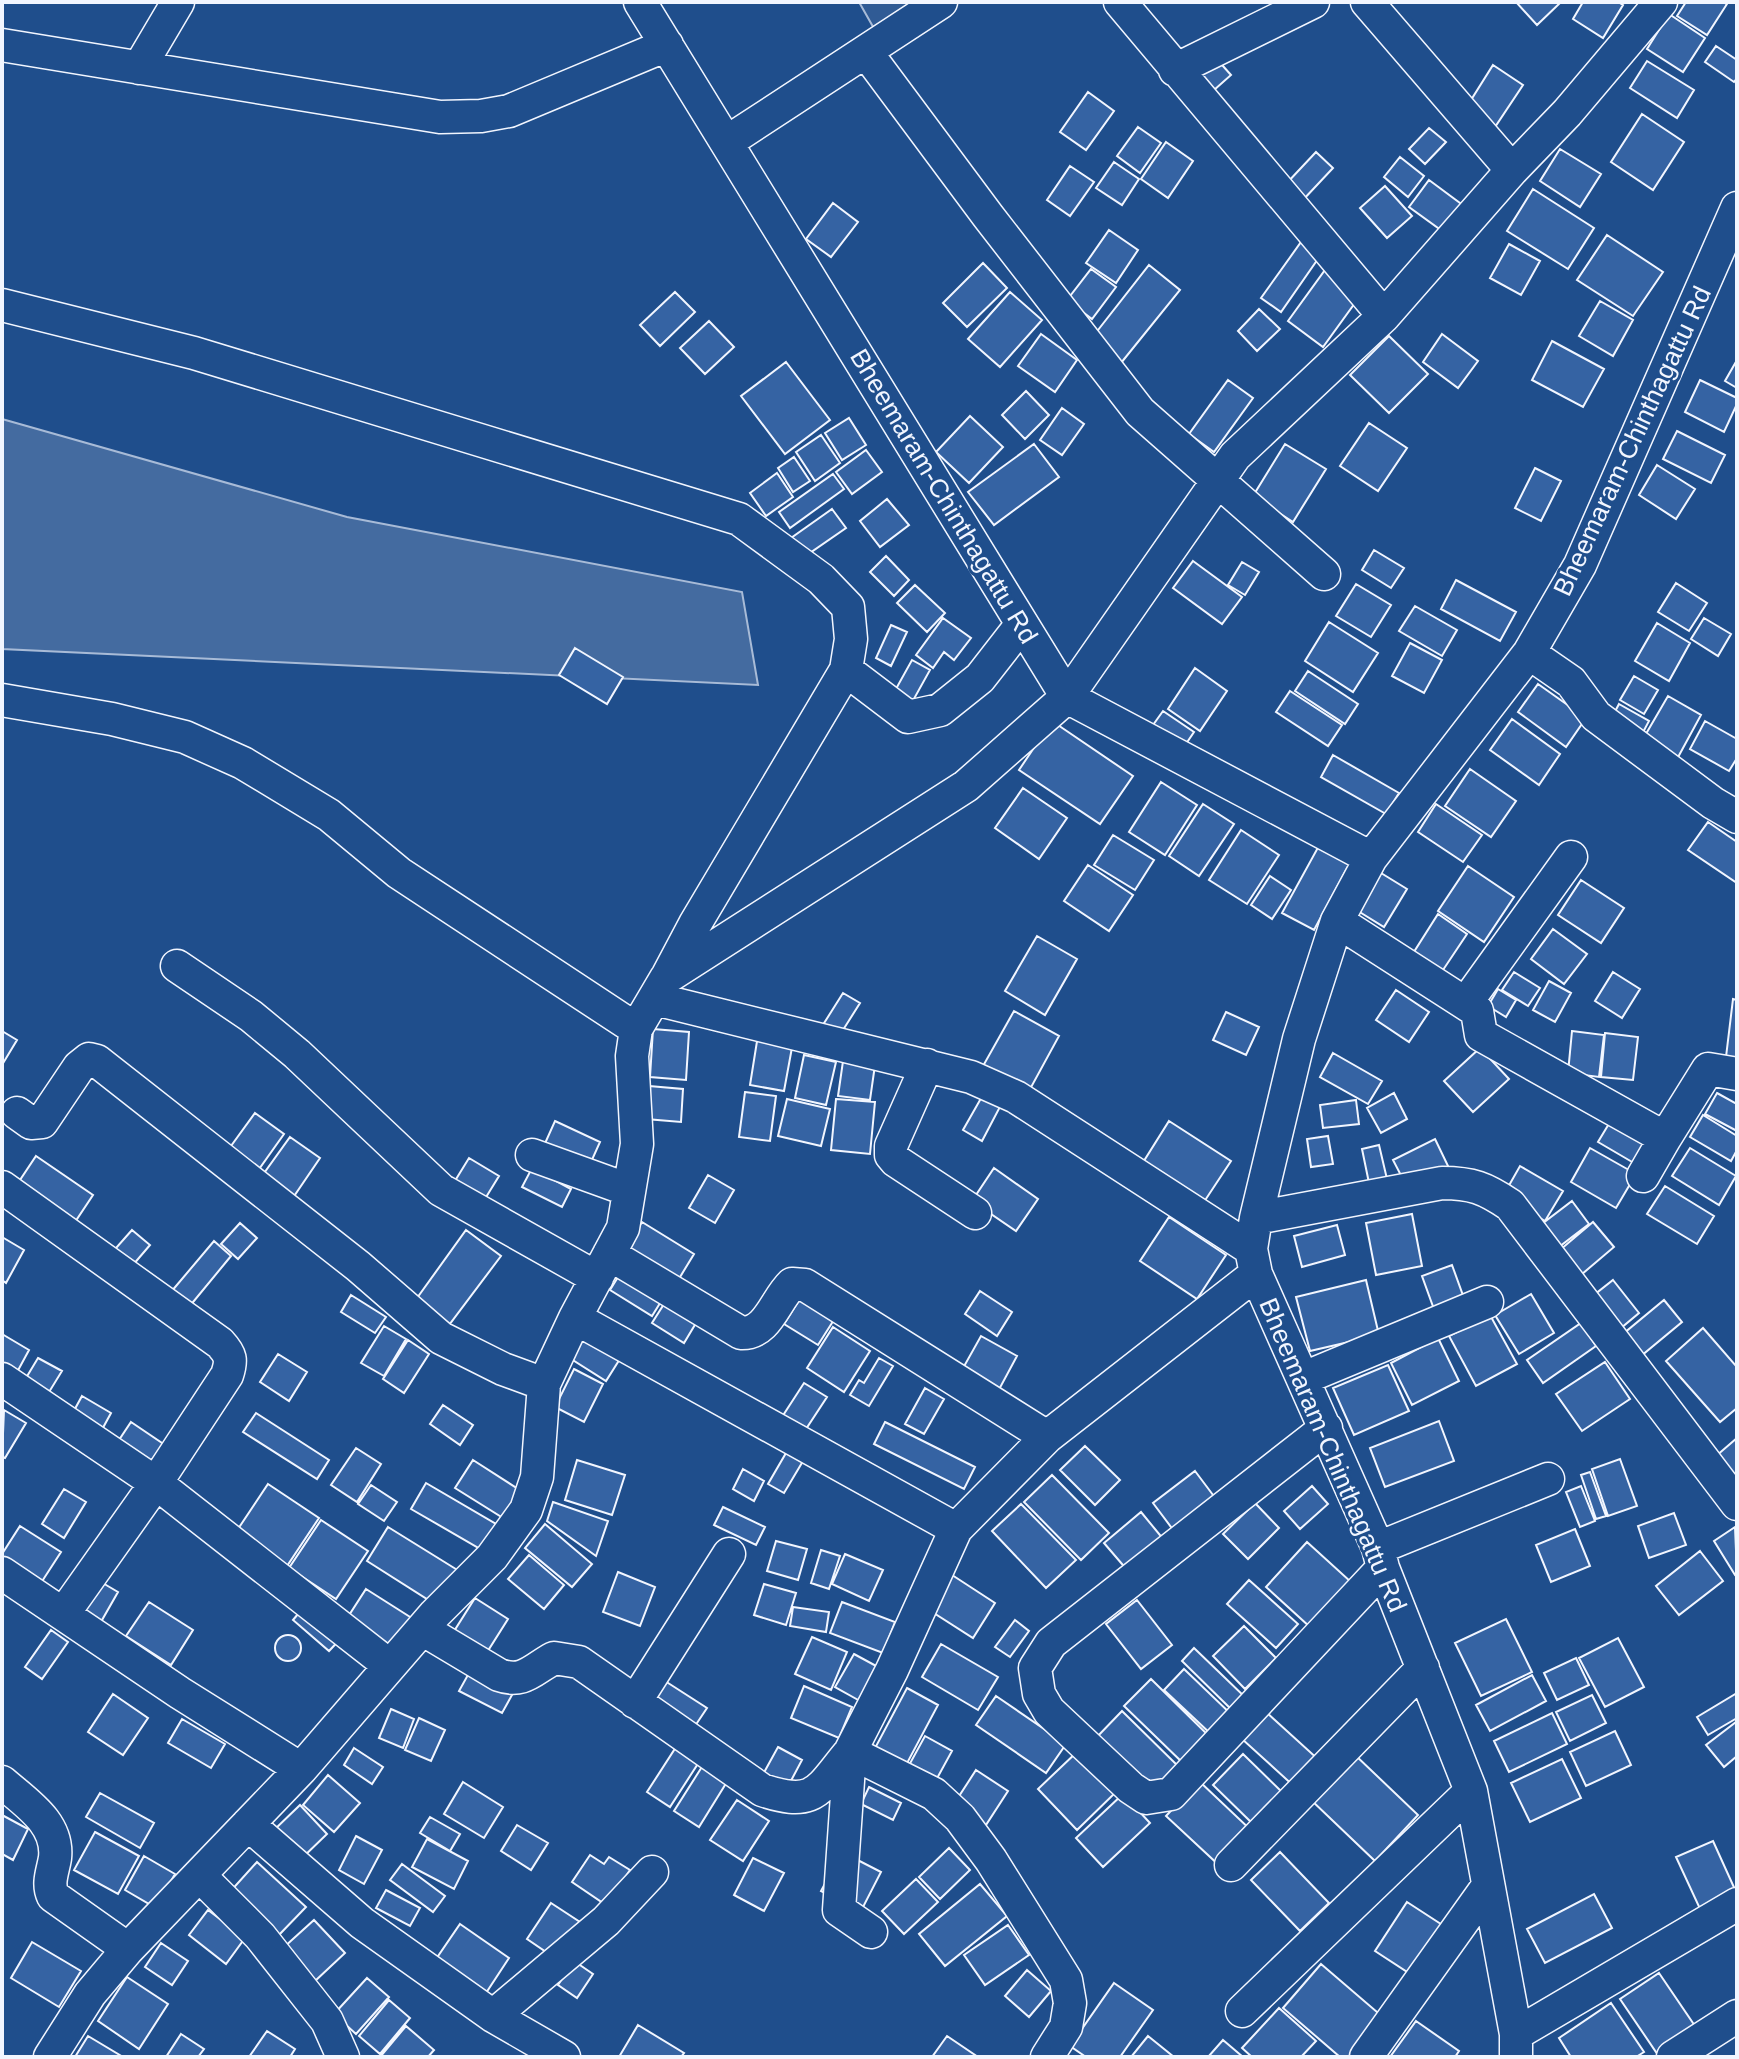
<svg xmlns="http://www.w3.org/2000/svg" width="1739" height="2059" font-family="Helvetica,sans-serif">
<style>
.green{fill:#305b95;stroke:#a8bbd7;stroke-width:2}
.water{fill:#446ba0;stroke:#a8bbd7;stroke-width:2}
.building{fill:#3563a3;stroke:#f2f6ff;stroke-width:2}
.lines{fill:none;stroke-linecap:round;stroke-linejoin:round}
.minor-casing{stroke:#f2f6ff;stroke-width:35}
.minor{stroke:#1f4e8c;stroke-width:32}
.labels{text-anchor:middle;stroke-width:6;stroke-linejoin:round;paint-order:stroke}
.street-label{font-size:26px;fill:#f2f6ff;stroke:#1f4e8c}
</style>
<rect width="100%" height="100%" fill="#1f4e8c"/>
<path class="green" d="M859,2H923L876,32Z"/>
<path class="water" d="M2,419L347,517L742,592L758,685L2,649Z"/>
<path class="building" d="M1516,2H1561L1537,25Z
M1583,2H1618L1623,5L1603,38L1573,19Z
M1686,2H1723L1727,4L1707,35L1677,16Z
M1669,14L1705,38L1683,72L1647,49Z
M1716,46L1737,60V78L1734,82L1705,62Z
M1206,47L1231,75L1205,98L1180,69Z
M1647,61L1694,90L1677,118L1630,88Z
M1493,65L1523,85L1495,127L1466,108Z
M1088,92L1114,111L1086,150L1060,132Z
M1642,114L1684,142L1653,190L1611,162Z
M1138,127L1161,143L1140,173L1117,156Z
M1429,128L1446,142L1425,164L1409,149Z
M1166,142L1193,161L1168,198L1141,179Z
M1560,149L1601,174L1580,207L1540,181Z
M1316,152L1333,168L1302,201L1285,185Z
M1400,157L1424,176L1408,197L1384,177Z
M1114,162L1139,179L1122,205L1096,188Z
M1070,166L1094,182L1070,216L1047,200Z
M1429,180L1464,206L1445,233L1409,207Z
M1385,186L1412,216L1387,238L1360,208Z
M1533,189L1594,228L1568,269L1507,231Z
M833,203L858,222L831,257L806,239Z
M1109,230L1138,250L1116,283L1086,263Z
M1607,235L1663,272L1633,316L1577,280Z
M1301,242L1320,256L1281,312L1261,298Z
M1509,244L1540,261L1521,295L1490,278Z
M983,263L1007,288L967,327L943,303Z
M1149,265L1180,290L1121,363L1091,339Z
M1091,269L1116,287L1092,319L1067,300Z
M1325,270L1360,296L1323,347L1288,321Z
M675,292L695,312L660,346L640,325Z
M1010,292L1042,320L1000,367L968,339Z
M1600,301L1633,320L1613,356L1579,336Z
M1259,309L1280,329L1257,351L1238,331Z
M709,321L734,347L705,374L680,348Z
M1041,334L1077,360L1055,392L1018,366Z
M1442,334L1478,361L1458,388L1423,362Z
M1389,336L1428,374L1389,413L1350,375Z
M1552,341L1604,369L1583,407L1532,380Z
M1737,360V388L1725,381Z
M786,362L830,420L785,454L741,396Z
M1228,380L1253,398L1214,452L1189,434Z
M1700,380L1737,398V404L1724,432L1685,412Z
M1026,391L1049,415L1025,439L1002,415Z
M1062,408L1084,424L1062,455L1040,440Z
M970,416L1003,447L969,483L936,452Z
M849,418L866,445L842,460L825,433Z
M1369,423L1407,448L1378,491L1340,466Z
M1677,431L1725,455L1711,483L1663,459Z
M821,435L840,463L815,481L796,452Z
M1034,444L1059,477L994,525L968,492Z
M1285,444L1326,469L1293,522L1253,496Z
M866,450L882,472L852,494L836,472Z
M794,457L810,481L793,492L778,468Z
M1657,465L1695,489L1676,519L1639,495Z
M1535,468L1561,481L1541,521L1515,508Z
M777,473L793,497L766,516L750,493Z
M833,474L844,489L790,528L779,512Z
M887,499L909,525L880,547L860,521Z
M832,509L846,528L804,557L791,538Z
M1374,550L1404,568L1391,588L1362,570Z
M886,556L909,580L894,596L870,572Z
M1193,561L1242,597L1222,624L1173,588Z
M1242,562L1259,572L1245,595L1228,585Z
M1456,580L1516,612L1500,641L1441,609Z
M1676,583L1707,603L1689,631L1658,612Z
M1356,584L1391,605L1371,637L1336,616Z
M915,585L945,613L927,632L897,603Z
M1415,606L1457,630L1442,656L1399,631Z
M943,618L971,638L954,660L944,652L933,668L916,655Z
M1704,618L1731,634L1718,656L1691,639Z
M1329,622L1378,653L1353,692L1305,661Z
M1657,623L1690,643L1669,681L1635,661Z
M891,625L907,632L891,666L876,658Z
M1410,643L1442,660L1424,693L1392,676Z
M575,648L623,677L607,704L559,675Z
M912,660L930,670L910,706L892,696Z
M1195,668L1227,691L1200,731L1168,709Z
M1308,671L1358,704L1345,724L1295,691Z
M1634,676L1658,690L1644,714L1620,700Z
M1538,684L1586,718L1566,747L1518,712Z
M1290,691L1342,725L1328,746L1276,712Z
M1668,696L1701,715L1677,759L1643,739Z
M1619,704L1649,721L1641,736L1611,719Z
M1163,711L1194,732L1179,754L1148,732Z
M1512,719L1560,754L1539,785L1490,750Z
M1052,721L1133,776L1100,824L1019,770Z
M1705,721L1737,739V758L1729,771L1690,749Z
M1333,755L1399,793L1386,814L1321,777Z
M1470,769L1516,801L1491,837L1445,806Z
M1161,782L1197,805L1165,855L1129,832Z
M1023,788L1067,818L1039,859L995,828Z
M1203,804L1234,824L1199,876L1169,856Z
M1436,804L1482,835L1463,862L1418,832Z
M1708,822L1737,842V883L1688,850Z
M1241,830L1279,855L1247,904L1209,880Z
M1113,835L1154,860L1135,890L1094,865Z
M1321,842L1352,859L1314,930L1282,913Z
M1088,865L1133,895L1109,931L1064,901Z
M1468,866L1514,897L1484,942L1438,911Z
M1381,873L1407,889L1384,927L1358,911Z
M1270,876L1291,890L1272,919L1251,905Z
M1581,880L1624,908L1601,943L1558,915Z
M1438,914L1467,934L1441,973L1412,955Z
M1553,929L1587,954L1564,984L1531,959Z
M1037,936L1077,959L1045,1015L1005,991Z
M1514,972L1540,988L1528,1006L1502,990Z
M1613,972L1640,989L1622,1018L1595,1001Z
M1549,981L1571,993L1555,1022L1533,1010Z
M1498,989L1516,1000L1506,1017L1488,1006Z
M1396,990L1429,1012L1409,1042L1376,1020Z
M843,993L860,1003L838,1038L821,1028Z
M1733,999L1737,1000V1058L1726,1057Z
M1014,1011L1059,1036L1029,1091L983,1066Z
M1226,1012L1259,1027L1246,1055L1213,1040Z
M653,1029L689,1032L686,1080L650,1077Z
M2,1031L17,1040L2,1065Z
M1572,1031L1604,1035L1599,1077L1568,1073Z
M1605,1033L1638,1037L1633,1080L1601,1077Z
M758,1035L793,1042L784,1091L750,1085Z
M1480,1048L1509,1079L1473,1112L1444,1081Z
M1333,1053L1382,1081L1368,1104L1320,1077Z
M804,1055L836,1062L826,1105L795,1098Z
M843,1061L875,1065L870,1100L838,1096Z
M649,1086L683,1089L681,1122L646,1119Z
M745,1092L776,1096L770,1141L739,1137Z
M984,1093L1002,1103L982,1141L963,1130Z
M1394,1093L1407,1119L1381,1133L1367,1108Z
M1717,1093L1737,1104V1131L1705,1114Z
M787,1099L830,1109L821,1146L778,1136Z
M836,1099L875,1102L870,1154L831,1150Z
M1356,1100L1359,1124L1323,1128L1320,1105Z
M255,1113L284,1134L252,1179L223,1157Z
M1703,1115L1737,1136V1150L1731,1161L1690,1137Z
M1613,1117L1654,1140L1639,1166L1598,1142Z
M555,1121L600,1142L587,1171L542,1150Z
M1169,1121L1231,1161L1198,1211L1137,1172Z
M1328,1136L1333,1164L1311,1167L1307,1139Z
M290,1137L320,1158L288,1205L257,1183Z
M1435,1139L1449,1168L1408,1189L1393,1160Z
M1379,1145L1387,1179L1369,1183L1362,1149Z
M1590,1148L1636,1174L1616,1208L1571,1182Z
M1690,1148L1736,1176L1719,1205L1672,1176Z
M36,1156L93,1195L71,1228L14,1189Z
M469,1158L499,1176L480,1207L450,1189Z
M1520,1166L1563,1191L1545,1221L1503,1196Z
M532,1168L571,1189L562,1207L522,1187Z
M994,1168L1038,1199L1016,1231L972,1201Z
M708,1175L734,1190L715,1223L689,1208Z
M1665,1186L1714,1216L1697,1244L1647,1214Z
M1572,1201L1589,1224L1551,1253L1534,1230Z
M1412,1214L1422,1266L1376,1275L1366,1223Z
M1169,1217L1226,1255L1197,1299L1140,1261Z
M642,1222L694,1254L677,1282L625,1249Z
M1593,1222L1614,1247L1575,1280L1554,1255Z
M240,1223L257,1238L238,1259L221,1244Z
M1337,1225L1345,1255L1302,1267L1294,1236Z
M132,1230L150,1245L127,1272L108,1257Z
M466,1230L501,1256L446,1329L412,1305Z
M2,1237L24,1250L6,1283L2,1280Z
M214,1241L231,1256L189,1307L171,1292Z
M1452,1265L1465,1301L1435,1312L1422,1276Z
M623,1269L665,1295L652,1316L610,1290Z
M1366,1280L1379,1335L1310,1351L1296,1297Z
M1613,1280L1639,1313L1621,1328L1594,1295Z
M980,1291L1012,1312L997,1336L965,1314Z
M671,1293L702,1313L684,1343L652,1323Z
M803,1294L837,1315L818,1345L784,1324Z
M1531,1294L1554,1333L1519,1354L1495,1315Z
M351,1295L386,1317L375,1333L341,1312Z
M1664,1300L1682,1322L1641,1356L1623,1334Z
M1490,1315L1517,1364L1476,1386L1449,1336Z
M1581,1323L1596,1346L1543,1383L1527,1360Z
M384,1326L406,1339L384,1376L361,1363Z
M833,1327L870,1351L844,1392L807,1368Z
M1703,1328L1737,1367V1408L1720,1422L1666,1361Z
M586,1330L623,1354L606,1381L568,1357Z
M2,1334L29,1350L15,1376L2,1369Z
M981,1336L1017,1356L995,1397L958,1377Z
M1438,1338L1459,1381L1412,1405L1391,1363Z
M408,1340L429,1354L404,1393L383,1379Z
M278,1354L307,1372L289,1401L260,1382Z
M38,1358L62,1371L46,1397L23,1383Z
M879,1358L893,1366L869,1406L850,1395L859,1380L864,1383Z
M1605,1362L1630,1399L1582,1431L1556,1394Z
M1388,1365L1409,1411L1354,1435L1333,1388Z
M574,1369L603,1384L584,1422L555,1407Z
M804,1383L827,1397L804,1432L782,1417Z
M925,1388L944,1399L924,1434L905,1424Z
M82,1396L111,1413L99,1435L70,1418Z
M443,1405L473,1425L460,1445L430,1424Z
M4,1410L26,1423L5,1458L2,1457Z
M256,1413L329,1460L317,1479L243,1432Z
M1439,1421L1454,1461L1385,1487L1370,1448Z
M131,1422L165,1445L149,1468L115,1446Z
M885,1422L975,1467L964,1489L874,1444Z
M1737,1438V1480L1716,1456Z
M793,1441L809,1451L784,1493L768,1484Z
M1085,1446L1120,1480L1095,1505L1060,1470Z
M356,1448L381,1464L357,1502L331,1485Z
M1620,1459L1637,1506L1608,1516L1592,1469Z
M473,1460L529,1496L511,1523L455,1488Z
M577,1460L625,1475L612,1515L565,1500Z
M743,1469L764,1481L754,1501L733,1489Z
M1195,1471L1216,1499L1174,1531L1153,1503Z
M1590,1472L1606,1516L1596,1519L1581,1475Z
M1052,1475L1109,1533L1081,1560L1024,1502Z
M426,1483L503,1528L489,1554L411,1509Z
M268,1484L319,1518L287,1566L236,1532Z
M371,1485L397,1502L384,1521L358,1504Z
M1312,1486L1328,1504L1300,1529L1284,1511Z
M1581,1486L1595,1521L1580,1527L1566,1492Z
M64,1489L86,1502L64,1538L42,1524Z
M553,1502L608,1521L596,1556L547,1521Z
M1255,1503L1279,1528L1248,1559L1223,1534Z
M1021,1504L1076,1560L1046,1588L992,1531Z
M723,1507L765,1527L756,1545L714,1525Z
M1141,1512L1164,1540L1128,1571L1104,1543Z
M1674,1513L1686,1545L1649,1558L1638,1526Z
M321,1520L368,1551L336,1599L289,1568Z
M545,1524L592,1564L572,1587L525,1548Z
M20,1526L61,1552L39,1586L2,1563V1554Z
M388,1527L459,1571L438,1606L367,1561Z
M1735,1527L1737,1574L1735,1575L1714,1541Z
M1575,1529L1590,1566L1551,1582L1536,1545Z
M776,1541L807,1549L798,1580L767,1571Z
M1307,1542L1351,1582L1310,1627L1266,1587Z
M821,1550L840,1556L829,1589L811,1583Z
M1700,1551L1723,1581L1679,1615L1656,1586Z
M845,1554L883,1570L869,1601L832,1584Z
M529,1555L564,1585L544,1609L508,1579Z
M618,1572L655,1587L640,1626L603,1612Z
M949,1573L995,1603L973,1638L926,1608Z
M1249,1580L1298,1624L1276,1648L1227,1604Z
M101,1582L118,1592L98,1627L81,1617Z
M764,1584L796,1593L786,1625L754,1615Z
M366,1589L418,1622L396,1657L344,1623Z
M475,1598L508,1619L484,1657L451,1636Z
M1137,1600L1172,1645L1141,1669L1106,1624Z
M149,1602L193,1630L171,1665L126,1636Z
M308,1602L345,1634L329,1651L293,1620Z
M842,1602L895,1622L883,1653L830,1633Z
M793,1607L829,1612L826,1632L790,1626Z
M1506,1619L1532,1672L1481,1696L1455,1643Z
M1015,1620L1029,1631L1010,1657L995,1647Z
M1244,1626L1276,1658L1245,1689L1213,1656Z
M51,1630L68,1642L42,1679L25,1667Z
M275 1648a13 13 0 1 1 26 0a13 13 0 1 1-26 0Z
M812,1637L847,1652L831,1690L795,1674Z
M1618,1638L1644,1687L1605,1707L1579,1658Z
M941,1644L998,1677L978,1710L922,1677Z
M1194,1648L1247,1699L1234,1712L1182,1661Z
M854,1654L878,1667L860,1701L835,1687Z
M1576,1658L1589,1685L1557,1700L1544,1673Z
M1184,1669L1233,1716L1213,1736L1164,1690Z
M469,1673L512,1695L502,1713L459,1691Z
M1532,1675L1546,1701L1490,1731L1476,1705Z
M1151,1679L1211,1738L1185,1765L1124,1706Z
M665,1681L707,1708L695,1726L653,1700Z
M804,1686L852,1707L839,1738L791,1718Z
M907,1688L938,1705L905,1767L874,1750Z
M1737,1693V1718L1708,1735L1697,1717Z
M113,1694L148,1718L123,1755L88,1732Z
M1592,1695L1606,1723L1570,1741L1556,1712Z
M996,1696L1066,1744L1046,1773L976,1725Z
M391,1709L414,1719L403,1748L379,1738Z
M1122,1711L1179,1767L1151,1796L1094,1740Z
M1266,1712L1320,1761L1296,1788L1242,1739Z
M1552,1713L1567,1744L1509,1772L1494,1741Z
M419,1718L445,1730L431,1761L405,1750Z
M182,1719L225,1744L211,1768L168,1743Z
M1736,1722L1737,1756L1724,1767L1706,1745Z
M1615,1731L1631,1765L1586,1786L1570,1752Z
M925,1736L952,1751L935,1782L908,1767Z
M678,1744L701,1759L670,1807L647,1792Z
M778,1747L802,1760L785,1792L761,1778Z
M354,1748L383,1767L372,1784L344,1765Z
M1078,1751L1117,1791L1077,1830L1038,1789Z
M1353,1753L1418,1815L1375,1861L1310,1799Z
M1243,1754L1283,1793L1253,1824L1213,1785Z
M1562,1759L1581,1798L1530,1822L1511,1783Z
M705,1762L730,1777L699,1827L674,1811Z
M976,1770L1008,1791L984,1828L952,1807Z
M328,1775L360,1803L334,1832L303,1805Z
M1199,1781L1254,1833L1222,1868L1166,1816Z
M463,1782L503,1807L484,1838L444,1814Z
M869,1787L901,1803L893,1820L861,1804Z
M100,1793L154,1823L140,1848L86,1817Z
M1123,1794L1150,1823L1103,1867L1076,1838Z
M737,1800L769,1821L743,1861L710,1840Z
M300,1805L327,1834L301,1859L273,1831Z
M2,1815L28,1829L13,1860L2,1854Z
M430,1817L460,1834L450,1851L420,1833Z
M517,1825L548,1843L531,1870L501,1851Z
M95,1832L139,1856L118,1894L74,1870Z
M356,1836L382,1850L364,1884L339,1870Z
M427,1839L468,1861L454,1889L412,1867Z
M1713,1841L1737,1894L1701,1911L1676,1857Z
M949,1848L970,1870L940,1899L919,1877Z
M842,1852L881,1872L861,1911L821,1891Z
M1280,1852L1329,1903L1300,1931L1251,1880Z
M590,1855L604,1864L609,1857L630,1870L606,1905L572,1882Z
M144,1856L175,1874L156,1908L125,1890Z
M753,1858L784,1873L764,1911L734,1895Z
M257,1862L306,1907L276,1938L228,1894Z
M402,1864L445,1896L433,1912L390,1880Z
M916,1879L938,1902L904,1934L882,1911Z
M980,1884L1007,1916L945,1966L919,1934Z
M386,1890L420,1908L410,1926L376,1908Z
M1594,1894L1612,1928L1545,1963L1527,1929Z
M1407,1902L1447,1928L1415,1977L1375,1951Z
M551,1903L580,1922L555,1958L527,1939Z
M208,1910L245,1938L226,1964L189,1935Z
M314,1920L345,1953L315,1981L283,1948Z
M460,1924L509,1958L484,1996L434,1962Z
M1008,1925L1029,1955L985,1985L964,1955Z
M32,1942L81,1971L59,2007L11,1978Z
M161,1943L188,1961L172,1985L145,1967Z
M574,1961L593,1974L577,1998L558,1985Z
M1321,1964L1384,2018L1350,2057H1340L1283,2008Z
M1027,1970L1051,1991L1029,2017L1005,1996Z
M1659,1973L1697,2029L1658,2055L1620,1999Z
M127,1977L168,2004L139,2049L98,2021Z
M367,1978L389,1997L356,2034L334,2014Z
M1114,1983L1153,2010L1120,2057H1086L1070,2046Z
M389,2000L410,2018L380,2054L359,2036Z
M1611,2003L1644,2052L1636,2057H1571L1559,2038Z
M1279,2008L1316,2041L1301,2057H1252L1242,2048Z
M1416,2021L1459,2051L1455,2057H1390Z
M638,2025L684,2053L681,2057H619Z
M406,2026L434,2050L428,2057H380Z
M267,2031L295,2049L290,2057H249Z
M181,2034L204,2049L198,2057H166Z
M88,2036L123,2057H75Z
M947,2036L978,2057H932Z
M1148,2036L1174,2057H1131Z
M1223,2040L1243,2057H1208Z"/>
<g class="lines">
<defs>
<path id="minor" d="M640,2L1067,697L1371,858
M1120,2L1384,316
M1367,2L1512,170
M2,45L440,117L481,116L509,111L667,45
M866,52L988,216L1140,412L1324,574
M139,68L178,2
M1175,70L1313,2
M727,142L941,2
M2,305L194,353L739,519L821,579L848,607L851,639L846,670L695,924L668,975
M1529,653L1571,682L1596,716L1713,803L1737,817
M846,670L908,717L940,710L980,678L1022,624
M2,700L112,719L185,737L243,763L329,815L399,873L636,1029
M1337,921L1477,1011L1481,1035L1665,1138L1643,1176
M177,966L251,1016L297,1054L441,1190L597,1278
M655,999L971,1077L1016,1097L1251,1249
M1466,1003L1571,857
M927,1065L891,1146V1155L896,1161L975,1213
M17,1113L31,1123L42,1122L79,1067L89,1059L97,1061L358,1266L441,1338L503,1369L544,1384
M1665,1138L1708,1069L1737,1074
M532,1155L629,1190
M2,1187L220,1343C231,1355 232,1360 227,1375L156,1483L64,1613
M1256,1218L1442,1183C1472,1183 1485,1188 1510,1205L1737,1504
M609,1254L741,1333C768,1334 775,1300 792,1284L805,1285L1047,1437
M575,1318L956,1529
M1304,1378L1487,1302
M2,1379L156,1483L390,1666
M1326,1428L1051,1643L1035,1668L1039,1694L1049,1711L1131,1788L1146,1798L1171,1794L1383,1568
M1378,1548L1548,1479
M2,1573L180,1693L301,1769
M422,1629L499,1675C524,1684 533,1669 554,1658L579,1662L762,1790C816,1808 818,1790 850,1752
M635,1702L729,1554
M850,1752L839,1910L871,1932
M2,1782C26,1803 59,1823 55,1858C53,1871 47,1883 53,1896L128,1949
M248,1824L362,1923L493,2016L564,2057
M1231,1865L1423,1668
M199,1875L260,1936L327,2021L343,2057
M1242,2011L1471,1791
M493,2016L606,1921L652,1872
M1516,2034L1737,1904
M50,2057L90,1994L128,1949L301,1769L435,1614L492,1557L526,1510L537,1477L544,1384L575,1318L623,1228L637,1144L632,1056L636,1029L666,978L966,786L1067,697L1235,456L1384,316L1512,170L1567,113L1661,2
M1047,2057L1066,2027L1070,2003L1066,1980L991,1860L960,1818L934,1794L850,1752L892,1670L956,1529L1047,1437L1256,1274
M1366,2057L1488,1886
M1516,2057V2034L1471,1791L1383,1568L1378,1548L1256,1274L1251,1249L1256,1218L1299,1039L1337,921L1371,858L1529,653L1580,565L1737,208
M1673,2057L1737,2016"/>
</defs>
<use href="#minor" class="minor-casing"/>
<use href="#minor" class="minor"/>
</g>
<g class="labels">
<g class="street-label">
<text transform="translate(1632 441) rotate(-65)" y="9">Bheemaram-Chinthagattu Rd</text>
<text transform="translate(944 496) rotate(59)" y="9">Bheemaram-Chinthagattu Rd</text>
<text transform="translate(1333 1455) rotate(67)" y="9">Bheemaram-Chinthagattu Rd</text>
</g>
</g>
<rect width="1739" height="2059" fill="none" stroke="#f2f6ff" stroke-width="8"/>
</svg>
